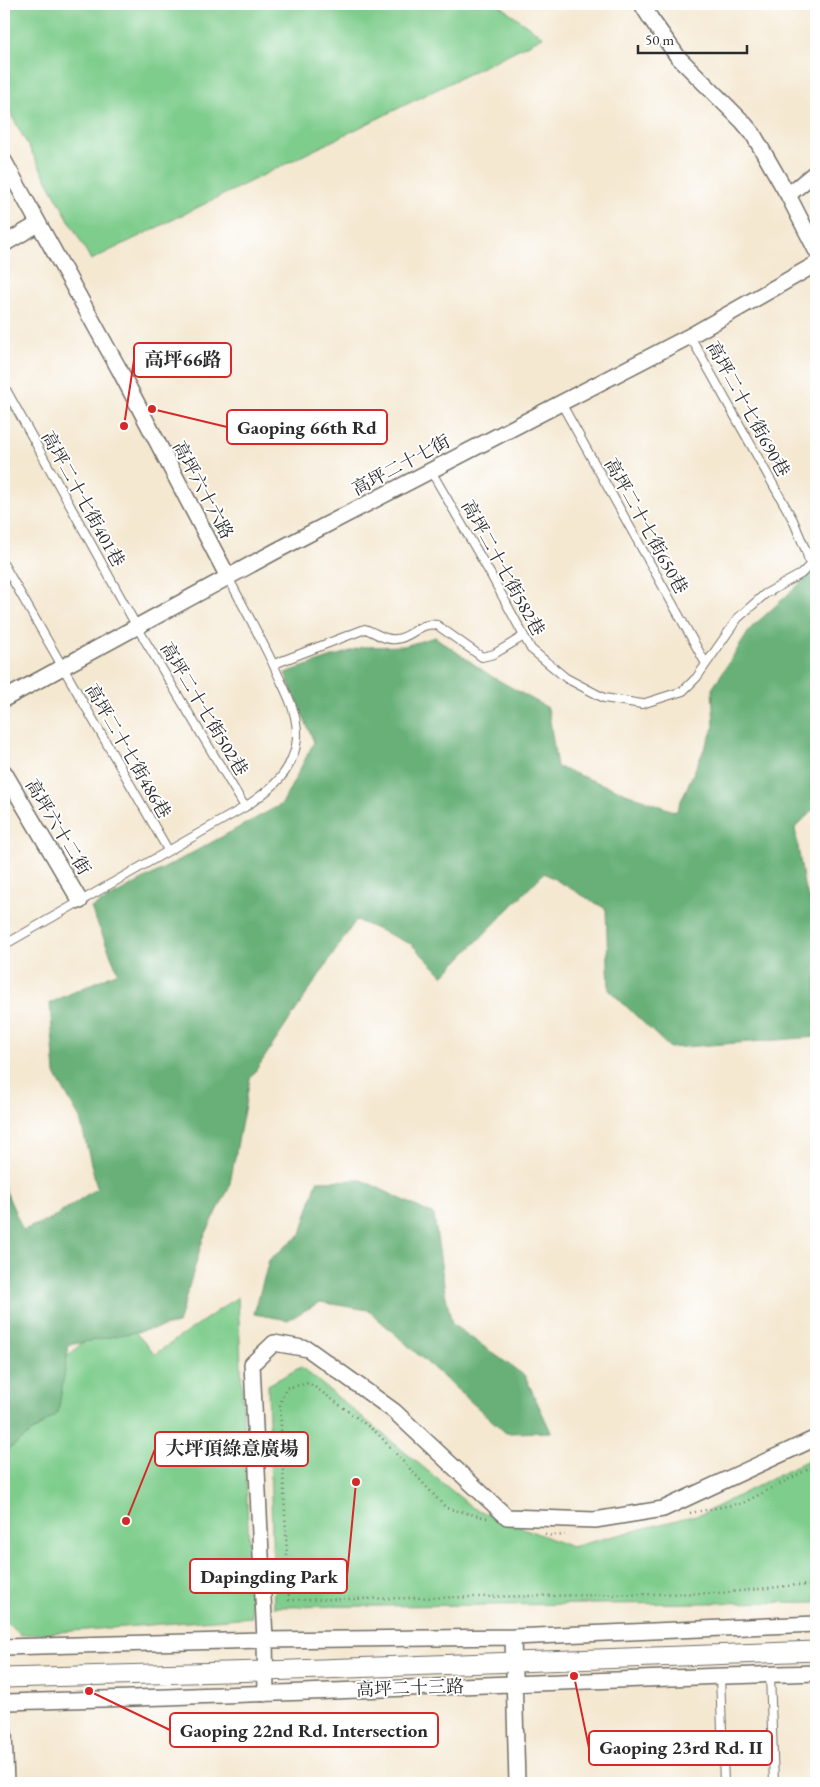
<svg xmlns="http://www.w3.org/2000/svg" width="820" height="1787" font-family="'EB Garamond','Noto Serif TC',serif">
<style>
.green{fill:#7fcd8d;stroke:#557c5c}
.forest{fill:#67b078;stroke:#496e52}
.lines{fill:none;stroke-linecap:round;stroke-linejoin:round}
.service-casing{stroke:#716d65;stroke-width:10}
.minor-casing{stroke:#716d65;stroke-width:18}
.tertiary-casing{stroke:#716d65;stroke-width:21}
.path{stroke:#716d65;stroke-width:2.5;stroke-dasharray:1 4;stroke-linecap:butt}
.service{stroke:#fff;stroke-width:8}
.minor{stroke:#fff;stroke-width:15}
.tertiary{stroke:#fff;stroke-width:19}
.labels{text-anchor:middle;stroke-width:4;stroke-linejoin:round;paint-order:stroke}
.street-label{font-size:18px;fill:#2b2b2b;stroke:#fff}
.leader{fill:none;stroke:#d62828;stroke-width:2}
.callout-dot{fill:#d62828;stroke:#fff;stroke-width:2}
.callout{fill:#fff;stroke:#d62828;stroke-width:2}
.callout-label{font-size:19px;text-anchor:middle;font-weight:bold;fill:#2b2b2b}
</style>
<rect width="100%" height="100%" fill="#fff"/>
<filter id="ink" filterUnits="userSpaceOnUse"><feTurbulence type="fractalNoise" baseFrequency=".02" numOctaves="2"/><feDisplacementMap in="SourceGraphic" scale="10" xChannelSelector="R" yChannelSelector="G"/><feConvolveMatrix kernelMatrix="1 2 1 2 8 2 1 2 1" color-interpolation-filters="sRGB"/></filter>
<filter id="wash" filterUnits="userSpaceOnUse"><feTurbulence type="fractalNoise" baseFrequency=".0096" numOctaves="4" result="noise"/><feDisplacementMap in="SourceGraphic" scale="20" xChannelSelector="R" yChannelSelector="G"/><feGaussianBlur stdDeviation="1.12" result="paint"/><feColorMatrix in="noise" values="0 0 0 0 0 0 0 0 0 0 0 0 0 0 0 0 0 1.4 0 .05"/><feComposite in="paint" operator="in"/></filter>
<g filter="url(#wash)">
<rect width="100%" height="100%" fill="#f4e8d1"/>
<path class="green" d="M4,4H498L543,37L91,260L4,102Z
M238,1297L252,1617L21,1635L4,1620V1426L36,1388L115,1310L155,1354Z
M301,1367L473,1508L571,1547L704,1513L816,1456V1602L274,1607L268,1385Z"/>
<path class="forest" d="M815,570H816V807L795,828L804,885L816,914V1037L670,1048L609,990L606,909L544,873L443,976L411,944L356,920L250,1079L229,1188L203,1239L178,1324L69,1345L58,1413L4,1453V1187L23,1230L51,1219L97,1188L80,1119L55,1074L50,1003L118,972L91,908L282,804L314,742L285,673L362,647L404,646L435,637L491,676L548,708L557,767L676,812L714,727L712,689L751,628Z
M362,1180L434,1215L445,1292L452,1324L525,1376L551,1432L506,1433L368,1310L320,1302L288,1320L254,1314L269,1260L301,1234L317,1181Z"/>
</g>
<g filter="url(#ink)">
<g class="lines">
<defs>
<path id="service" d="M4,386L137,627L245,807
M561,403L706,664
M431,471L491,575L531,649L566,678L604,698L642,704L683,691L697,677L738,618L765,594L801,574L810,565L806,551L793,520L690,336
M4,565L168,850
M274,664L365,629C375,632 385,641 396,639C411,638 421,621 437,625L482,657L494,654L524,636
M4,945L245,807C264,794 284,780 292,758C297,747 298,734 296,723C294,707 286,692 279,677C264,643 245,610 228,577
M770,1675L774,1783
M720,1676L724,1783"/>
<path id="minor" d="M644,4V8L651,19L678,57L743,122L753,134L788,195L816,250
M4,161L119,369L228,577
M788,195L816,172
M4,244L38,224
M4,699L276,551L690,336L816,264
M4,772L80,901
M513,1637L517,1783
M4,1647L265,1640L513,1637L816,1624
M266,1694L265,1640L252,1364L274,1343L308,1349L394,1411L507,1517L595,1520L663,1509L816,1438
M4,1702C275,1695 545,1681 816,1673
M4,1733L6,1783"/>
<path id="tertiary" d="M4,1678L265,1671L816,1651"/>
</defs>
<use href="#service" class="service-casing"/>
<use href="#minor" class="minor-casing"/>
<use href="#tertiary" class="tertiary-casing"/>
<path class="path" d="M690,1513L743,1503L816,1465
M487,1518L446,1508L377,1433L333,1400L309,1383L286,1388L280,1404L289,1600L721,1593L797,1585L816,1586
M545,1534L552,1536L565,1535"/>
<use href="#service" class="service"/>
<use href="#minor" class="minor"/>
<use href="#tertiary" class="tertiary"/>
</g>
</g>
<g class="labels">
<g class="street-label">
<text transform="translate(748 409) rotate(61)" y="6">高坪二十七街690巷</text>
<text transform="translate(401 465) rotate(-28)" y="6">高坪二十七街</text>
<text transform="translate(203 490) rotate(62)" y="6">高坪六十六路</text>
<text transform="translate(83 499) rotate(61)" y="6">高坪二十七街401巷</text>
<text transform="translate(646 526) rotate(61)" y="6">高坪二十七街650巷</text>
<text transform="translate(503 568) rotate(61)" y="6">高坪二十七街582巷</text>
<text transform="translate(204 709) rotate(59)" y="6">高坪二十七街502巷</text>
<text transform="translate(128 751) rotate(60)" y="6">高坪二十七街486巷</text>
<text transform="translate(58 827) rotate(59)" y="6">高坪六十二街</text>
<text transform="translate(410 1688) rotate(-2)" y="6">高坪二十三路</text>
</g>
</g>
<path class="leader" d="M124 426L134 360M152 409L227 427M126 1521L155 1449M356 1482L347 1576M89 1691L170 1730M574 1676L589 1748"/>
<g class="callout-dot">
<circle cx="124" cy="426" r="5"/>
<circle cx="152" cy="409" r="5"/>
<circle cx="126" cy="1521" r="5"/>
<circle cx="356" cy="1482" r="5"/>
<circle cx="89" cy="1691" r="5"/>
<circle cx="574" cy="1676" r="5"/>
</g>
<g class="callout">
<rect x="134" y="343" width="97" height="34" rx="5"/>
<rect x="227" y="410" width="160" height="34" rx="5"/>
<rect x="155" y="1432" width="153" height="34" rx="5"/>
<rect x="190" y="1559" width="157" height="34" rx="5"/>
<rect x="170" y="1713" width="268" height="34" rx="5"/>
<rect x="589" y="1731" width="183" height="34" rx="5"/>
</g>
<g class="callout-label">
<text x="183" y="366">高坪66路</text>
<text x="307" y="434">Gaoping 66th Rd</text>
<text x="232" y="1455">大坪頂綠意廣場</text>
<text x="269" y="1583">Dapingding Park</text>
<text x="304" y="1737">Gaoping 22nd Rd. Intersection</text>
<text x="681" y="1754">Gaoping 23rd Rd. II</text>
</g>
<rect width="820" height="1787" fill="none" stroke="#fff" stroke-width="20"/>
<path d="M638 45v8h109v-8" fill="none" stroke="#2b2b2b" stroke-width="2.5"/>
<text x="645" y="45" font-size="15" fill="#2b2b2b" stroke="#ffffff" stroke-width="4" paint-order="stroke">50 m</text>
</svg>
